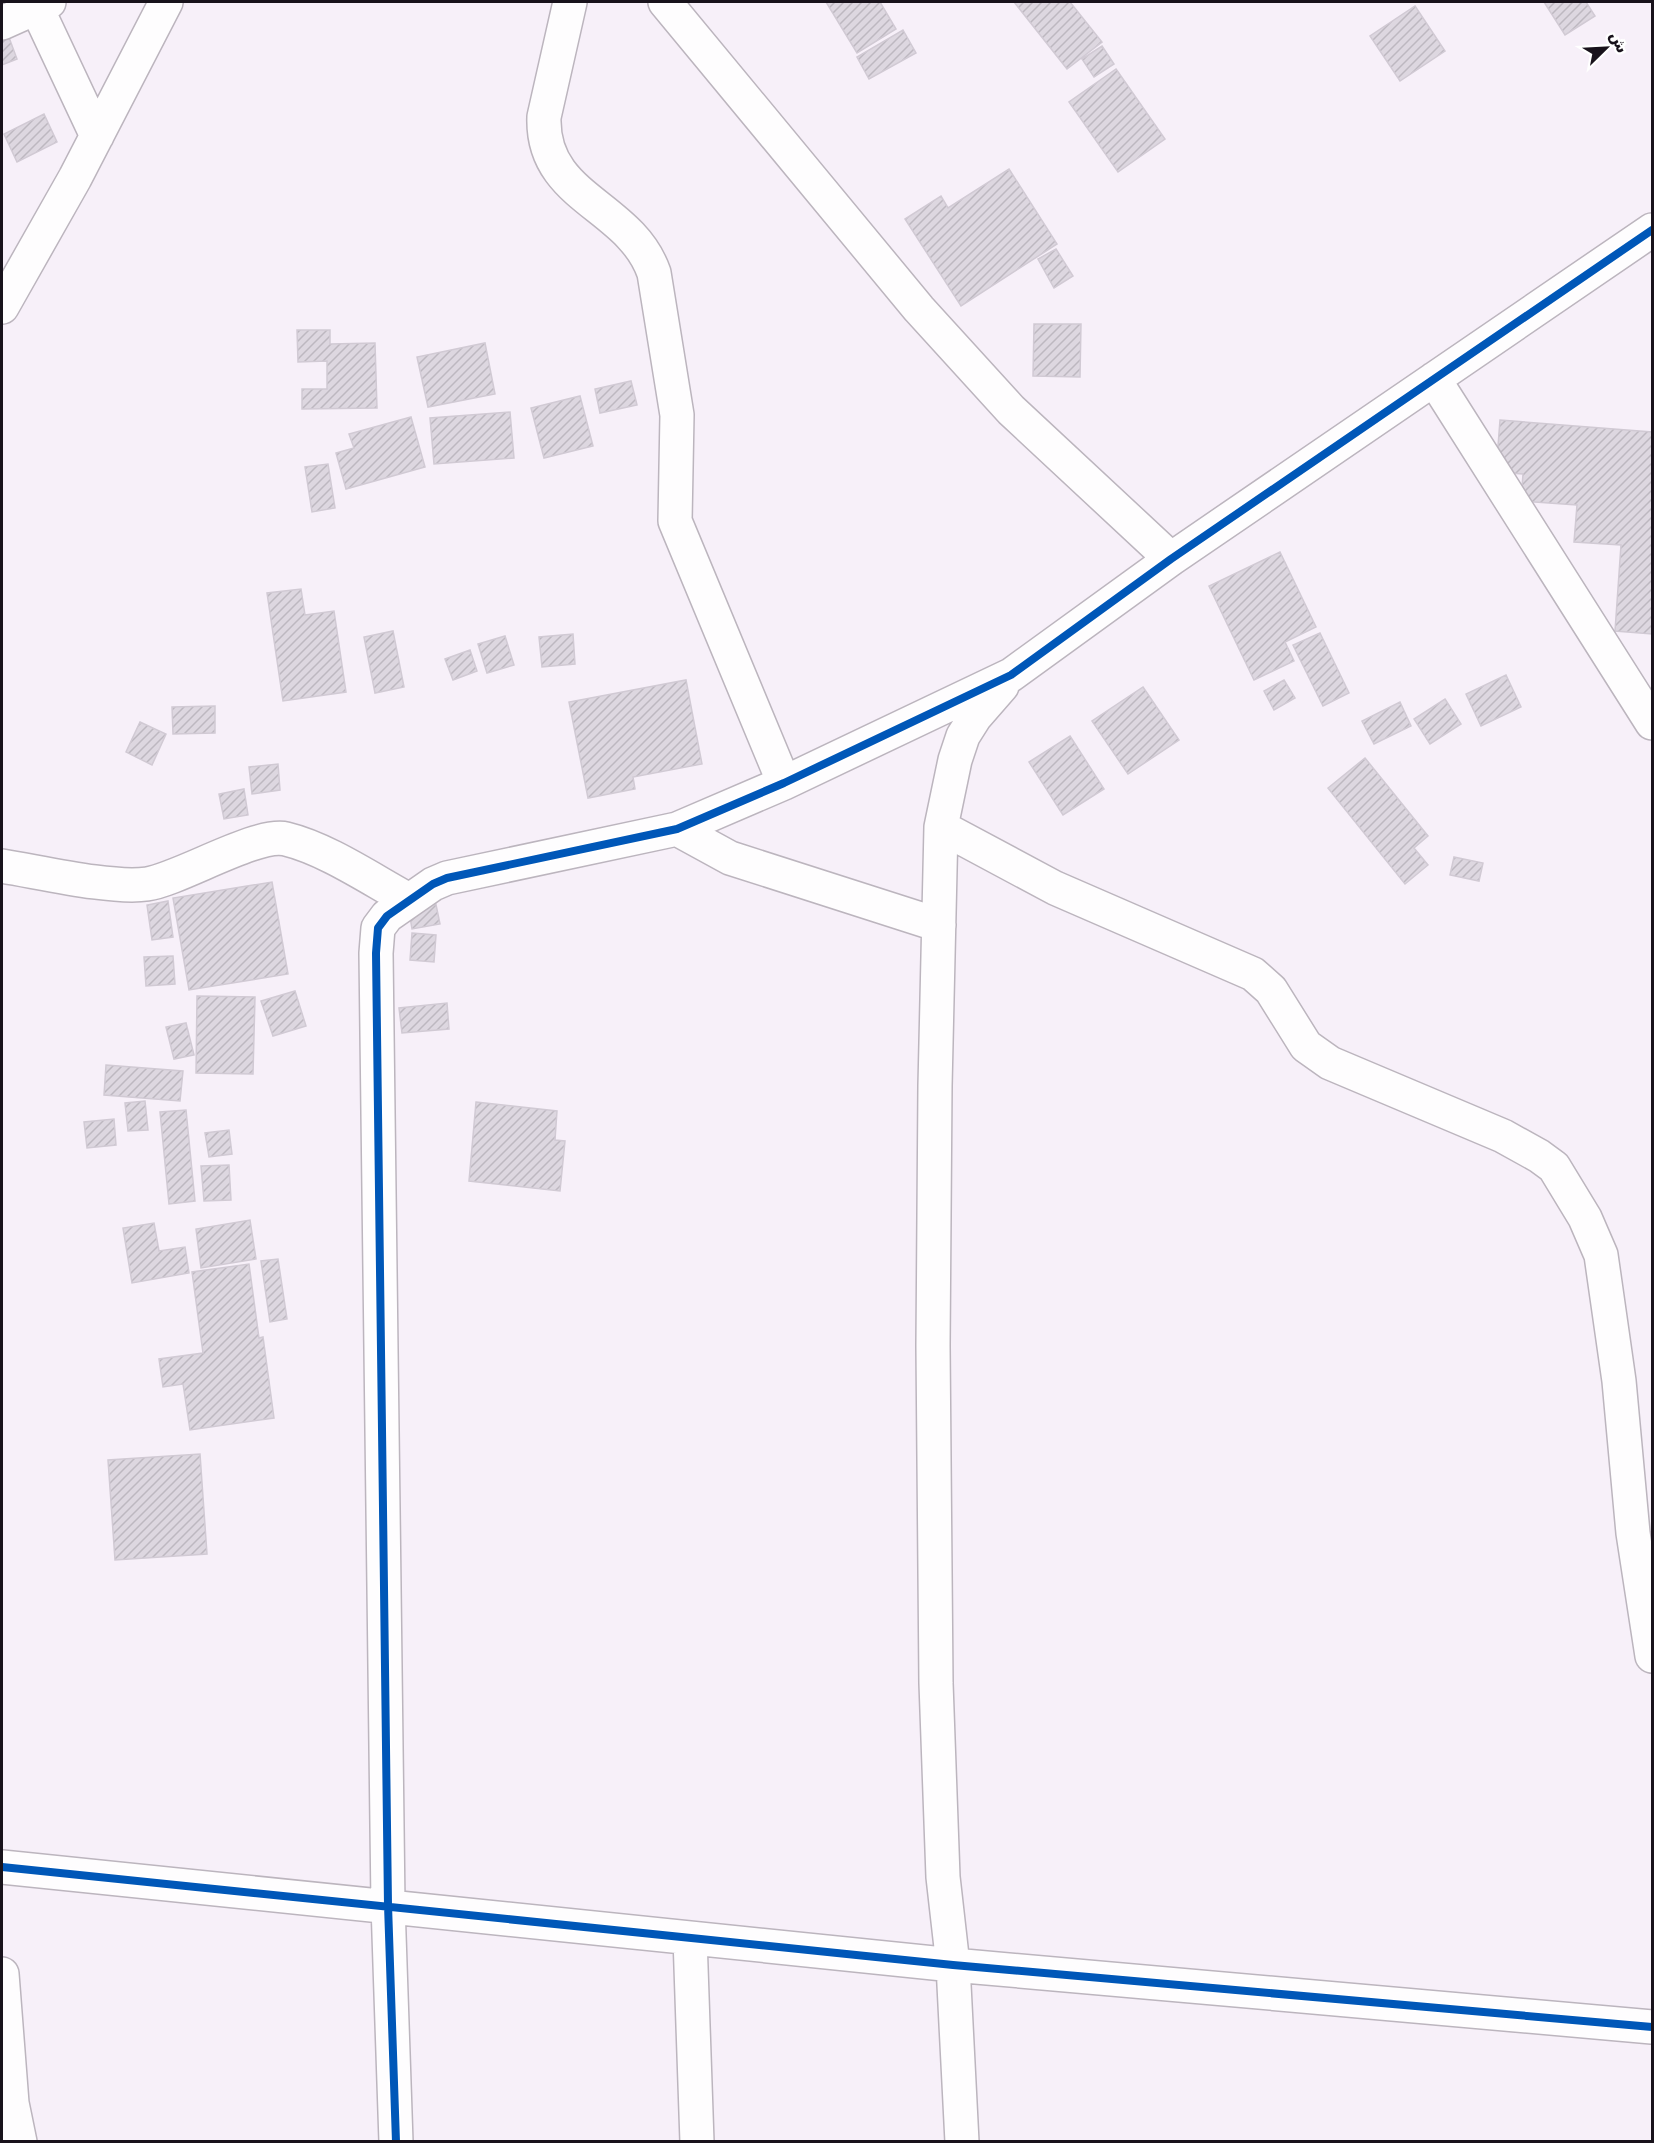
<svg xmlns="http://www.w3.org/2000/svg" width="1654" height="2143" font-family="'DejaVu Sans',Cairo,sans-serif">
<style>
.building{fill:url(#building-hatch);stroke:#d1cad4;stroke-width:1.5}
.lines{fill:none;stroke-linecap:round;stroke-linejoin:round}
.minor-casing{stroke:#bcb5be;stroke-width:36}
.minor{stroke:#fefdfe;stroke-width:33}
.cycleway-casing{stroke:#fff;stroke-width:11}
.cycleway{stroke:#0057b8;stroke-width:8}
</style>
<defs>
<pattern id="building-hatch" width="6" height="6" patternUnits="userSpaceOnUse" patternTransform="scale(1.5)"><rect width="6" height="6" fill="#ddd7e0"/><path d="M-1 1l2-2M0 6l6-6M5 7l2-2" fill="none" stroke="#bdb8c0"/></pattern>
</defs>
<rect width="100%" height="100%" fill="#f7f0f9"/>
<path class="building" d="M826,2H880L896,29L857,53Z
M1014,2H1070L1102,42L1067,69Z
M1544,2H1586L1595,16L1565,35Z
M1415,6L1445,51L1400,81L1370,36Z
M903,30L916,53L869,79L857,57Z
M7,32L17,59L2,65V34Z
M1102,46L1114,64L1094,77L1082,59Z
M1116,69L1165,139L1118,172L1069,102Z
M44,114L57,142L17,162L4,134Z
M1009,169L1057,244L961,306L905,219L941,196L948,208Z
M1056,249L1073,276L1054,288L1038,259Z
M1034,324H1081L1080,377L1033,376Z
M297,330H330V344L375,343L377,408L302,409V389H327V361L298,362Z
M485,343L495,394L428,407L417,357Z
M631,381L637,405L600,413L595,389Z
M580,396L593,446L544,458L531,408Z
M510,412L514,458L434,464L430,418Z
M411,417L425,467L346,489L336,453L354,448L349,434Z
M1500,420L1652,432V634L1615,631L1621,545L1574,542L1577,505L1521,501L1523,474L1496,472Z
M328,464L335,508L312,512L305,467Z
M1280,552L1316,627L1285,642L1294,661L1254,680L1209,586Z
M301,589L305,615L334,611L346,692L283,701L267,593Z
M393,631L404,687L375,693L364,637Z
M1320,633L1349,693L1323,706L1293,645Z
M573,634L575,664L542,667L539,637Z
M505,636L514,665L487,673L478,644Z
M470,650L477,671L453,680L445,659Z
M1506,675L1521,707L1481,726L1466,694Z
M686,680L702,764L633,777L635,789L588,798L569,702Z
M1284,680L1295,698L1274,710L1264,691Z
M1143,687L1179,740L1128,774L1092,721Z
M1445,699L1461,724L1430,744L1414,719Z
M1400,702L1411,726L1374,744L1362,721Z
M215,706V733L173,734L172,707Z
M140,722L166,734L152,765L126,752Z
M1070,736L1104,789L1063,815L1029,762Z
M1365,758L1428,836L1414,848L1428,865L1405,884L1328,788Z
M278,764L280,790L252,794L249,767Z
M244,789L248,815L224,819L219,794Z
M1454,857L1483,863L1479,881L1450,875Z
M272,882L288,974L189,990L173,898Z
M434,895L440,924L412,929L407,899Z
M168,901L173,937L152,940L147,905Z
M412,933L436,935L434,962L410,960Z
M173,956L175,984L146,986L144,957Z
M295,991L306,1026L273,1036L261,1001Z
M197,996L255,997L253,1074L196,1073Z
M447,1003L449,1029L402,1033L399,1008Z
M186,1023L194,1055L174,1059L166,1027Z
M106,1065L183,1071L180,1101L104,1095Z
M145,1101L148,1130L128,1131L125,1103Z
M476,1102L557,1111L555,1140L565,1141L560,1191L469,1181Z
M186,1110L195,1201L169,1204L160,1112Z
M114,1119L116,1145L87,1148L84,1122Z
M229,1130L232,1154L209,1157L205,1133Z
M229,1165L231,1200L204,1201L201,1166Z
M250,1220L256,1259L201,1268L196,1229Z
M154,1223L159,1251L185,1247L189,1273L132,1283L123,1228Z
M278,1259L287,1319L270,1322L261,1261Z
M249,1264L259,1338L263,1337L274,1418L190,1430L183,1384L163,1387L159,1359L203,1353L192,1272Z
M200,1454L207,1554L115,1560L108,1460Z"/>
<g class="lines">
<defs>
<path id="minor" d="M34,2L97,136
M570,2L544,117C541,199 630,204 654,273L677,415L675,521L784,783
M665,2L919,309L1011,410L1171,559
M2,23L49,2
M2,307L75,178L166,2
M1434,379L1652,723
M941,827L1055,888L1253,974L1271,990L1306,1046L1330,1063L1503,1136L1539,1156L1554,1167L1585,1218L1601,1255L1619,1381L1633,1533L1652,1656
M677,829L730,858L939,925
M2,866C40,872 111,889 147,884C180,879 257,832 286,839C327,849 372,880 409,900
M2,1867L953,1965L1652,2027
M690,1938L697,2142
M2,1974L12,2103L20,2142
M396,2142L388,1905L376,953L378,928L387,916L433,884L447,878L677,829L784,783L1011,675L1171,559L1652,230
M962,2142L953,1965L943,1877L936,1683L933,1346L935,1086L941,827L955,760L963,736L975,717L1002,686"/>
</defs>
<use href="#minor" class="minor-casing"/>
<use href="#minor" class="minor"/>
<defs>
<path id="cycleway" d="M2,1867L953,1965L1652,2027
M396,2142L388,1905L376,953L378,928L387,916L433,884L447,878L677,829L784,783L1011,675L1171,559L1652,230"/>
</defs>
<use href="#cycleway" class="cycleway-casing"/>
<use href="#cycleway" class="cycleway"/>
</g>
<rect width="1654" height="2143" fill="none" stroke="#18121b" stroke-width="6"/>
<g transform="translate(1606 48) rotate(66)" stroke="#ffffff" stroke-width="4.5" paint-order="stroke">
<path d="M0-4.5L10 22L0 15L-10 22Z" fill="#18121b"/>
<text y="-9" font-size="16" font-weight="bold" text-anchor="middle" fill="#18121b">ش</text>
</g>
</svg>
